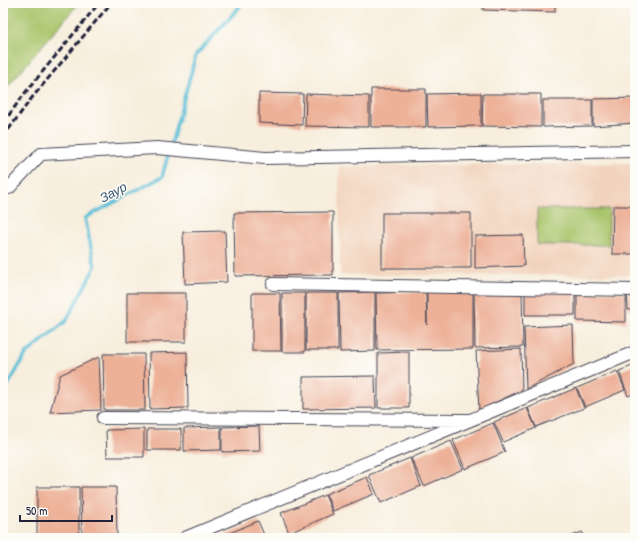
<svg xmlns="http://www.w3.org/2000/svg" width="638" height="541" font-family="'Patrick Hand',sans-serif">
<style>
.built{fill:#f2d4be}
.green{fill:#a8c46a;stroke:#657352}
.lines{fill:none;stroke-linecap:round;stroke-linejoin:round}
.stream{stroke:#5abfd8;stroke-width:3.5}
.building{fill:#edb198}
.minor-casing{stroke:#424153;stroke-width:14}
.minor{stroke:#fff;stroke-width:12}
.rail{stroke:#22223b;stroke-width:3;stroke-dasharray:6 3;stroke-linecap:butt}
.labels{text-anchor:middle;stroke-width:3;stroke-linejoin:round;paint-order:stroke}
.water-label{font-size:13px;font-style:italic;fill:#365972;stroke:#fdfcf7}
</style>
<rect width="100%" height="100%" fill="#fdfcf7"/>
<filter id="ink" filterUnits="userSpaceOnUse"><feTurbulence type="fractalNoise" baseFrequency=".025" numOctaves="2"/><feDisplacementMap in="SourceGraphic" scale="8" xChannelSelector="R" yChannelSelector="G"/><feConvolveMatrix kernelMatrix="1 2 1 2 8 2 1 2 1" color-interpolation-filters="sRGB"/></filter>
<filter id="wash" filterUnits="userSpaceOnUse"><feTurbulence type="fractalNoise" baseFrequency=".012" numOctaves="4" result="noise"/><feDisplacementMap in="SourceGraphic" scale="16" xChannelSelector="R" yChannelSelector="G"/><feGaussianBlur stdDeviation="0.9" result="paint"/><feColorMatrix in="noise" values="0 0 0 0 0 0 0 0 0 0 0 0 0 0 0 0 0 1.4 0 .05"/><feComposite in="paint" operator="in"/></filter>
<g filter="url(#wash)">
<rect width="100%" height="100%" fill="#f7eedd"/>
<path class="built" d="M635,163V275H340L339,166Z"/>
<path class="green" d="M3,3H79L3,92Z
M537,209H609V245H537Z"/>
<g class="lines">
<path class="stream" d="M3,394L26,354L66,321L95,267L85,218L162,177L196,55L243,3"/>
</g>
<g id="blocks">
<path class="building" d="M483,3H555V12L483,10Z
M592,3H622V6H592Z
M623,3H635V8H623Z
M371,89H426V127H371Z
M259,93L303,94L302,125L259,123Z
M481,93V126L428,127L427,94Z
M306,94L369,96V127L305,126Z
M483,94H541V127L482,126Z
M635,98V123L593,126V99Z
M543,100H592V126L543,127Z
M613,206H635V254H612Z
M333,212V275L235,276L234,213Z
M382,213H471V268H382Z
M225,231L227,282L185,284L183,232Z
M523,235L524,266L475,268V236Z
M522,291L523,347L475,348L474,292Z
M375,292V351L340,352L339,293Z
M426,292L427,325V292H473V349L377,350L376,293Z
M525,292H575V315H525Z
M577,292H626V322L577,321Z
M627,292H635V309L628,310Z
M127,293H186V342H127Z
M252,293H280L281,351H252Z
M282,293H305V352H282Z
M306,293H338V350H306Z
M573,325L574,364L526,389L524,327Z
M521,349L522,390L479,410L476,351Z
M187,352L188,408L150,409L149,353Z
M409,352V408H378V353Z
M103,354H144L145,410H104Z
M99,357L101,410L50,412L60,375Z
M635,365V393L628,396L619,371Z
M617,371L625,390L585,407L577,388Z
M375,376L376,408L303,409V377Z
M576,388L584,408L536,427L528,408Z
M527,408L536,428L503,442L494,422Z
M493,423L505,452L465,469L453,440Z
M259,426L260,451L222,452V427Z
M221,427V450L184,451V428Z
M144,429V457H107L106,430Z
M147,429H181V450H147Z
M451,441L463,469L424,486L411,458Z
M410,458L421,486L381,503L369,475Z
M367,477L374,494L333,511L326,494Z
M37,487H79V538H37Z
M81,487H116L117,538H82Z
M325,495L333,514L289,533L281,513Z
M258,521L265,537L224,538L223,536Z
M582,532L585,538H567Z"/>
</g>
</g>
<g filter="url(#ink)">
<use href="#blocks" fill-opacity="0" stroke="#424153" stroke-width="1"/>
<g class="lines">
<defs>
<path id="minor" d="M9,188L41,154L157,148L265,158L635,151
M273,284L635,290
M103,418L469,420
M185,538L635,352"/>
</defs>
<use href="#minor" class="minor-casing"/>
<use href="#minor" class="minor"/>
<path class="rail" d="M3,123L25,93L99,3
M3,137L31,99L111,3"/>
</g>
</g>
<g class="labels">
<g class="water-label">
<text transform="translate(113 192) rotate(-28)" y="5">Заур</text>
</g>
</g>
<rect width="638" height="541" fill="none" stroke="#fdfcf7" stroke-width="16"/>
<path d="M20 515v6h92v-6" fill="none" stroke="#22223b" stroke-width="2"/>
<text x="26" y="515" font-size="12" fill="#22223b" stroke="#fdfcf7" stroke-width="3" paint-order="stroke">50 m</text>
</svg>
